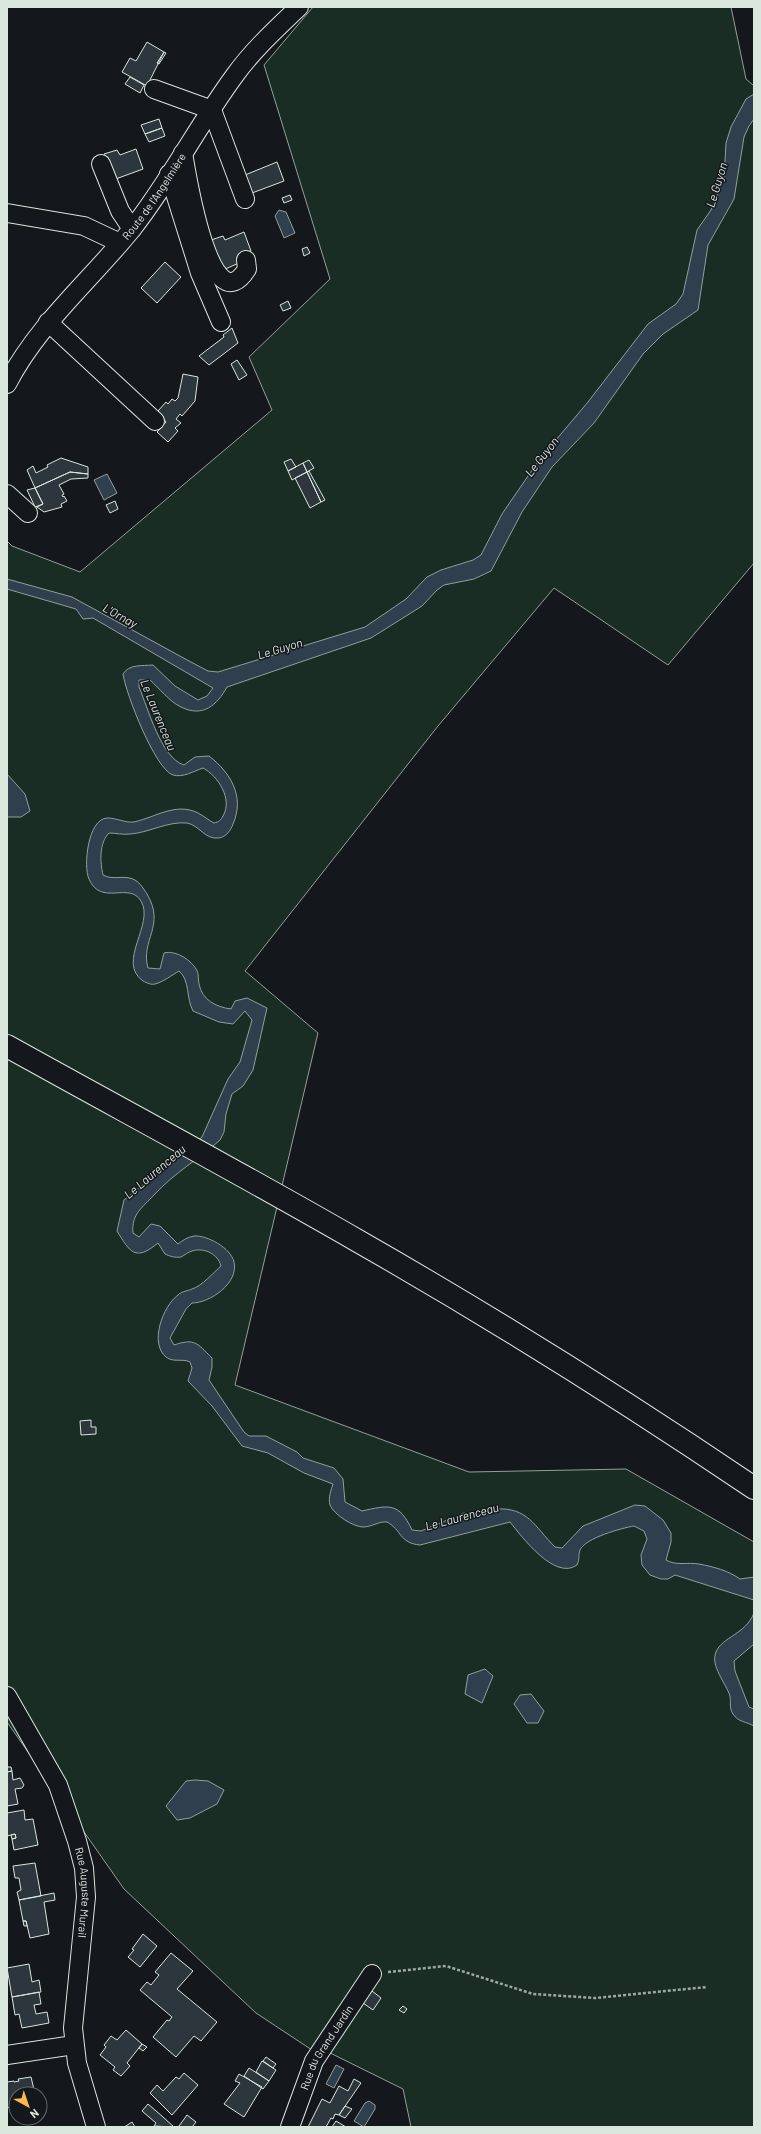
<svg xmlns="http://www.w3.org/2000/svg" width="761" height="2134" font-family="Barlow,sans-serif">
<style>
.green{fill:#1a2d24;stroke:#939e99}
.water{fill:#2f3f4d;stroke:#939e99}
.building{fill:#2c363c;stroke:#d8e6dc}
.lines{fill:none;stroke-linecap:round;stroke-linejoin:round}
.minor-casing{stroke:#d8e6dc;stroke-width:20}
.major-casing{stroke:#d8e6dc;stroke-width:24}
.path{stroke:#9da8a2;stroke-width:2.5;stroke-dasharray:3 2;stroke-linecap:butt}
.minor{stroke:#14181c;stroke-width:18}
.major{stroke:#14181c;stroke-width:22}
.labels{text-anchor:middle;stroke-width:3;stroke-linejoin:round;paint-order:stroke}
.street-label{font-size:11px;fill:#d8e6dc;stroke:#14181c}
.water-label{font-size:12px;font-style:italic;fill:#d8e6dc;stroke:#14181c}
</style>
<rect width="100%" height="100%" fill="#14181c"/>
<path class="green" d="M313,7H731L746,79L754,86V563L668,665L554,588L438,726L245,971L318,1033L235,1385L469,1472L626,1469L754,1542V2127H411L403,2089L318,2047L315,2052L256,2013L124,1889L7,1722V541L12,546L80,572L272,410L249,357L330,279L264,65Z"/>
<path class="water" d="M754,94V119L749,126L744,137L734,199L708,245L698,310L663,334L643,354L594,423L552,467L522,512L491,571L474,579L444,585L437,590L422,606L371,638L227,687C217,705 203,718 181,707C170,702 159,688 150,680H139V687C148,708 161,758 184,765L195,757L209,756C231,773 245,797 233,824C231,830 226,837 219,838C205,840 199,825 187,823C168,821 148,833 130,834C123,835 116,833 109,833C99,843 100,862 103,875C114,881 124,874 135,880C141,884 143,888 147,894C166,926 140,940 148,968L160,969L164,953C175,950 190,959 196,969C199,973 198,979 199,984C202,1000 216,1007 231,1009L235,1001L247,998L267,1008L253,1070L243,1086L232,1094L226,1114L224,1132L220,1140C198,1160 175,1172 154,1195C143,1207 131,1214 133,1233L139,1237L151,1224L160,1226L178,1244C183,1240 188,1237 194,1236C207,1235 231,1248 234,1262C239,1283 210,1303 192,1303L186,1309L170,1338L174,1345C195,1338 197,1343 212,1358V1367L209,1380L244,1432L249,1436H266L297,1452L303,1458L334,1468L343,1479L345,1502L362,1511C389,1505 399,1502 412,1530L421,1531L464,1513L474,1516L490,1514L495,1509C528,1507 534,1526 555,1547L562,1548L583,1526L635,1505L645,1506L663,1520L671,1533V1542L666,1560C676,1566 688,1562 699,1564C714,1567 727,1570 740,1579L754,1577V1600L675,1575L668,1579H661L650,1575L642,1565L641,1555L647,1539L644,1531L634,1526C622,1528 585,1538 580,1550C578,1555 580,1559 577,1565C555,1581 522,1537 510,1522L420,1545C399,1543 402,1530 387,1522C379,1521 372,1527 363,1527C354,1527 334,1515 330,1505C328,1498 331,1490 333,1484L304,1473L268,1453L242,1446L212,1406L188,1381L192,1368L190,1362C182,1358 174,1363 166,1357C149,1343 163,1306 178,1295C182,1291 188,1291 192,1289C202,1286 213,1273 221,1266C218,1254 204,1247 192,1251C188,1252 185,1255 181,1257C175,1258 169,1256 165,1254L158,1243C135,1262 130,1252 117,1231L124,1200L202,1137L228,1079L240,1062L252,1020L245,1011L233,1024L219,1022L193,1011C186,998 190,980 179,971C172,975 163,982 155,984C151,985 147,983 143,981C116,962 155,924 141,901C129,881 101,907 89,879C83,866 88,819 107,818C117,818 125,823 134,822C156,817 176,802 198,813C204,816 208,820 214,823C219,822 221,820 223,816C233,799 218,776 203,768C194,771 183,778 173,775C155,769 126,694 123,674C129,664 142,666 153,665L175,686L198,700L207,696L213,688L93,618L83,619L76,609L7,589V579L72,597L189,661L208,671L218,672L365,627L406,599L427,577L441,570L473,560L481,555L502,514L539,460L588,402L648,324L676,304L683,294L697,230L711,210L724,178L726,143L731,127L746,99Z
M279,210L286,212L295,233L284,238L275,216Z
M107,474L117,493L104,500L94,480Z
M7,774L25,794L30,811L21,817H7Z
M754,1613V1644L734,1661L735,1671L749,1707L754,1709V1726C747,1722 738,1722 733,1714C729,1708 731,1702 730,1696C726,1683 710,1666 716,1652C722,1637 746,1634 754,1613Z
M485,1669L493,1676L482,1703L465,1694L468,1675Z
M531,1694L544,1711L538,1723H527L514,1704L520,1695Z
M195,1780L208,1781L224,1790L217,1804L190,1818L177,1820L166,1806L186,1781Z
M336,2065L344,2069L334,2088L326,2084Z
M369,2101L375,2105V2109L364,2127L354,2121L365,2103Z"/>
<path class="building" d="M147,42L164,52L147,86L122,72L130,58L136,61Z
M164,52L166,53L159,64L157,63Z
M130,77L144,85L140,93L125,84Z
M159,119L162,128L145,134L141,125Z
M162,128L165,136L149,142L145,134Z
M136,149L143,169L113,180L104,154L117,150L120,155Z
M277,162L284,181L252,193L245,175Z
M290,195L292,200L284,203L282,198Z
M244,232L251,251L237,257L239,263L223,270L211,240L223,236L225,240Z
M307,247L310,253L304,256L302,249Z
M165,262L181,277L157,303L141,288Z
M288,301L291,308L283,311L280,305Z
M232,328L238,343L209,365L199,356L224,337L223,335Z
M237,360L247,375L239,380L231,364Z
M183,374L198,377L195,401L182,416L180,414L176,419L181,423L175,428L178,431L168,442L157,432L166,422L158,411L166,402L168,404L172,399L175,401L178,398Z
M61,458L88,467V474L70,472L35,488L27,470L33,466L36,473L48,467L47,465Z
M291,459L296,467L288,471L284,462Z
M309,460L314,468L307,472L303,463Z
M303,463L307,472L292,480L288,471Z
M309,471L325,500L321,502L307,472Z
M70,472L88,474V478L71,479L59,485L64,494L62,495L63,497L64,496L67,501L61,504L62,507L44,512L37,507L43,504L35,488Z
M307,472L321,502L310,508L295,478Z
M35,488L43,504L35,507L27,490Z
M115,501L118,509L110,513L106,505Z
M91,1420V1427H96V1434L81,1435L80,1421Z
M7,1767H11L12,1771L7,1772Z
M12,1771L13,1780L20,1778L24,1785L22,1788L15,1789L18,1804L7,1806V1772Z
M24,1810L25,1820L33,1819L38,1845L14,1850L12,1839L16,1838L15,1834L7,1836V1813Z
M15,1834L16,1838L12,1839L11,1835Z
M35,1863L41,1896L19,1900L17,1892L21,1890L19,1878H15L13,1866Z
M54,1893L55,1900L44,1902L49,1934L30,1938L26,1921H23L19,1900Z
M23,1921H26L27,1926H24Z
M143,1934L157,1946L140,1967L128,1957L134,1950L132,1949Z
M171,1953L193,1971L177,1989L217,2022L201,2041L194,2036L176,2057L153,2037L167,2020L169,2021L172,2017L140,1990L147,1982L151,1985L159,1975L155,1972Z
M29,1964L32,1982L39,1980L41,1992L12,1997L7,1968Z
M372,1991L381,1998L373,2010L363,2003Z
M39,1992L41,2004L34,2005L36,2014L47,2012L49,2023L22,2028L19,2014L15,2015L12,1997Z
M403,2006L407,2009L404,2013L399,2010Z
M126,2030L142,2044L127,2063L130,2066L121,2076L113,2070L115,2067L100,2055L106,2047L104,2045L111,2036L117,2040Z
M142,2044L147,2047L143,2051L139,2048Z
M266,2057L276,2064L273,2068L263,2061Z
M262,2061L276,2070L269,2081L256,2072Z
M249,2068L269,2081L263,2089L244,2076Z
M184,2073L198,2085L172,2115L150,2093L157,2085L163,2091L176,2077L179,2079Z
M239,2074L262,2087L244,2117L224,2104L240,2083L235,2081Z
M31,2077L35,2094H16V2106L7,2108V2082L14,2081V2082L19,2081L18,2079Z
M354,2079L361,2083L339,2115L335,2114L333,2119L331,2118L326,2127H308L322,2099L330,2103L339,2086L348,2091Z
M148,2104L163,2117L174,2127L154,2126L156,2123L142,2111Z
M345,2106L352,2109L345,2118L339,2115Z
M187,2115L196,2122L192,2127H181L179,2126Z
M336,2121L346,2127H332Z
M132,2122L135,2127H123L126,2126Z"/>
<g class="lines">
<defs>
<g id="minor">
<path d="M154,89L212,110L245,199"/>
<path d="M183,153C186,170 210,328 247,269L246,260"/>
<path d="M101,164L120,211L132,229"/>
<path d="M169,174L200,273L221,322"/>
<path d="M7,213L84,226L120,243"/>
<path d="M48,322L155,421"/>
<path id="s1" d="M7,384C38,324 90,281 132,229C170,181 198,125 235,75C253,50 276,29 299,7"/>
<path d="M7,494L28,513"/>
<path id="s2" d="M7,1696L58,1785L77,1841L84,1868L86,1897L73,2028L77,2063L96,2127"/>
<path d="M7,2055L74,2045"/>
<path id="s3" d="M290,2127L314,2061L372,1974"/>
</g>
<path id="major" d="M7,1046C124,1111 242,1174 358,1241C493,1318 625,1401 754,1488"/>
</defs>
<use href="#minor" class="minor-casing"/>
<use href="#major" class="major-casing"/>
<path class="path" d="M388,1972L446,1966L533,1994L595,1998L707,1987"/>
<use href="#minor" class="minor"/>
<use href="#major" class="major"/>
</g>
<g class="labels">
<g class="street-label">
<text dy="4" stroke="none"><textPath href="#s1" startOffset="239">Route de l'Angelmière</textPath></text>
<text dy="4" stroke="none"><textPath href="#s2" startOffset="214">Rue Auguste Murail</textPath></text>
<text dy="4" stroke="none"><textPath href="#s3" startOffset="88">Rue du Grand Jardin</textPath></text>
</g>
<g class="water-label">
<text transform="translate(717 185) rotate(-73)" y="4">Le Guyon</text>
<text transform="translate(542 457) rotate(-52)" y="4">Le Guyon</text>
<text transform="translate(120 616) rotate(29)" y="4">L'Ornay</text>
<text transform="translate(280 649) rotate(-17)" y="4">Le Guyon</text>
<text transform="translate(158 715) rotate(68)" y="4">Le Laurenceau</text>
<text transform="translate(155 1172) rotate(-40)" y="4">Le Laurenceau</text>
<text transform="translate(462 1517) rotate(-15)" y="4">Le Laurenceau</text>
</g>
</g>
<rect width="761" height="2134" fill="none" stroke="#d8e6dc" stroke-width="16"/>
<g transform="translate(28 2106) rotate(140)"><circle r="19" fill="#14181c" stroke="#626a69"/>
<path d="M0-3L7 15L0 10L-7 15Z" fill="#ffb74d"/>
<text y="-6" font-size="11" font-weight="bold" text-anchor="middle" fill="#d8e6dc">N</text>
</g>
</svg>
